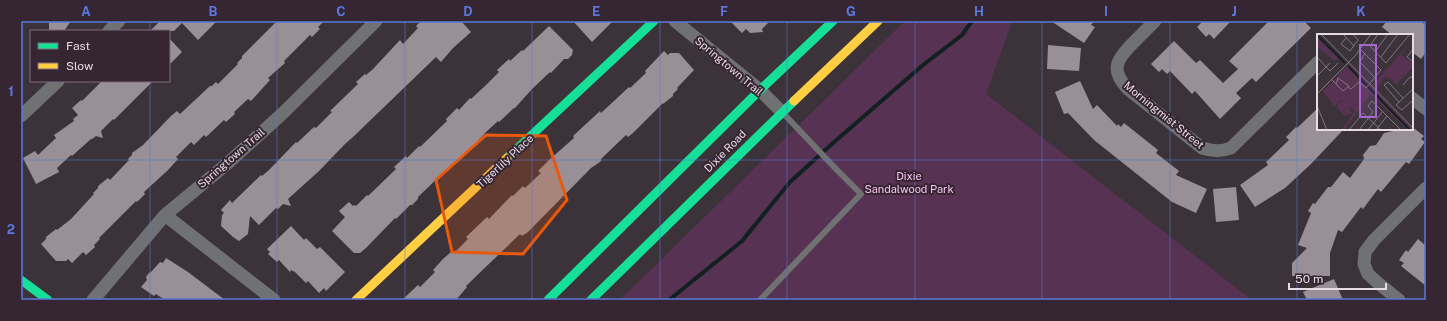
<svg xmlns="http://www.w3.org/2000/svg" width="1447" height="321" font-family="'Public Sans',sans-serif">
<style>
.green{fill:#583252}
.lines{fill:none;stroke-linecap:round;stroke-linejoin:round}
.stream{stroke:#122021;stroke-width:4}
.building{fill:#999097}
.lane{stroke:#6f7172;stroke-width:6}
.street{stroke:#6f7172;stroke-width:13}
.fast{stroke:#16e098;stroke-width:9}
.slow{stroke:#ffcf43;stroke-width:9}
.marked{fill:#e8590c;fill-opacity:0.2;stroke:#e8590c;stroke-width:3;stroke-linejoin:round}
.grid{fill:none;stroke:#5a79dc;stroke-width:1;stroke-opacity:0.55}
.labels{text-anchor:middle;stroke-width:4;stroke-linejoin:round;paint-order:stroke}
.street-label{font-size:11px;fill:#e7dce5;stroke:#362533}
.park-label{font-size:11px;fill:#f8c3ef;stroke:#362533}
.inset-river{fill:none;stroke:#122021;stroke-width:2}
.inset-road{fill:none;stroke:#80777e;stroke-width:1}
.view{fill:#a16acc;fill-opacity:0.15;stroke:#a16acc;stroke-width:2}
.inset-edge{fill:none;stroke:#e7dce5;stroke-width:2}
.neatline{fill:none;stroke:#5a79dc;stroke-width:1.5}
.grid-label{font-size:13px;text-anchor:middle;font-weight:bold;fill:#5a79dc}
</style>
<rect width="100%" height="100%" fill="#3c333a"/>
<path class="green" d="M905,21H1012L986,94L1252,300H620Z"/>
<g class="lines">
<path class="stream" d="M669,300L742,241L790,182L833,143L923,65L962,35L972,21"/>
</g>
<path class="building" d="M49,21H71L64,31H49Z
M160,21H217L198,40L182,23L174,31H150Z
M277,21H324L318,27L320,29L312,37L310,35L284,61L285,63L268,78L270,80L251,101L248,99L234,112L235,114L226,122L224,120L206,137L204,135L194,145L191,142L176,157L178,159L168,170L144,192L145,194L137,202L136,201L99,238L100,239L94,245L95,247L86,255L83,252L72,263L68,259L66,261H56L41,244L46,239V237L56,229L57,230L71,219L94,194L93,193L98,188V186L108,178L110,180L129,160L128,159L132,155V153L143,145L171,116L177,111L180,114L210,86H212L216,82L218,84L238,64L237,63L242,58V56Z
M421,21H461L471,32L453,48L441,62L436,57L353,137L345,144L319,171L288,199L291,206L283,204L278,209L276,208L259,225L250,216L248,234L239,241L233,237L221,226L222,215L224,213L221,210L230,200L232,203L261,175L262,176L269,170L296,142L297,143L314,127L316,128L332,112L330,111L358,84L356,82L365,74L366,75L373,69L400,40L403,44L418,28L416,26Z
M573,21H613L592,42Z
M730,21H770L762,29L763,32L750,33L746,29L742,33Z
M1051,21H1094L1091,25L1095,27L1084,43Z
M1203,21H1231L1214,39L1209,34L1206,37L1197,27Z
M1269,21H1304L1311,28L1256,82L1252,78L1236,93L1241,98L1220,119L1195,91L1192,94L1170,71L1167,74L1162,69L1159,72L1151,64L1174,41L1196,63L1200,60L1223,83L1238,69L1229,61Z
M1387,21H1420L1426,25V52L1421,59L1412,52V35H1392L1382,27Z
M549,26L573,50L572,55L568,59H564L551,73L550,72L532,89L515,108H514L499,122L498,121L486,132L464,156L447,171L446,170L418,197V199L412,205H410L396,219L395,218L366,248L360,253H354L332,231L345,217L339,211L349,202L353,206L355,205L356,206L367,195L368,196L396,169L394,167L406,156L407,158L419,146L420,147L447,121L446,119L457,108L459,110L470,98L471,99L485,86L499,72L497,70L509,59L510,61L522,50L523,51Z
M169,38L182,52L169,65Z
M1048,45L1081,48L1079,71L1047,69Z
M664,51L668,55L670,53H679L694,70L677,88L678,89L673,94V96L663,104V103L634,132L628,137L626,135L601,159V161L597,164L591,168L528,232L522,236L520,234L466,286L467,287L456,300H402L418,285L420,287L435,272L433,270L443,259L452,251L454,253L468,239L466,237L487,217L489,219L512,195L513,196L523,186L525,188L541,173L538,171L549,160L574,138L573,136L600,111L601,113L629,87L630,88L646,73L645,71Z
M102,81H153L114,120L113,119L101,131L103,138L96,136L92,139H91L72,156L71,155L57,168L59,172L36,184L23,158L35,151L38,155L56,138L54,135L74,121L73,119L78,115L72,108L81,100L82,101Z
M1080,81L1093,109L1097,105L1117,126L1118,124L1121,127L1124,123L1158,150L1156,153L1179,171L1176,175L1207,189L1196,213L1172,202L1094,140L1068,113L1064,114L1055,92Z
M1318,108V129H1344L1311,164L1285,188L1255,207L1240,185L1268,165L1266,162L1289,140L1286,137L1296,127L1297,128Z
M1394,129H1415L1424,136L1421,139L1425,142L1409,164L1406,162L1381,192L1378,189L1363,209L1361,207L1342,232L1338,230L1330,253V276H1292V263L1307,248L1298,245L1311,213L1308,211L1313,203L1315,204L1328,187H1331L1343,172L1350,178L1364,159L1363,155L1370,146L1376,145L1384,133L1393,131Z
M1236,187L1239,220L1216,222L1213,189Z
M291,226L304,240L306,238L317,249L320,247L345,272L326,291L324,288L319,293L308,281L306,283L295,272L291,270L290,272L279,260L277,262L268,254L270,252L267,249Z
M1418,239L1426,246V286L1401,266L1404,263L1399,260L1406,250L1408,252Z
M166,258L188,272L225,300H165L156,294L154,296L141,287L147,280L146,277L149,273L151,272L160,262L163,263Z
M1334,279L1343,300H1307L1303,292Z"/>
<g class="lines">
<path class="lane" d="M760,300L861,194L836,169L783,113"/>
<path class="street" d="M675,21L760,90L782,112
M1155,21C1148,28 1140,36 1133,43C1116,60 1110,70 1128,89L1202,148C1212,151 1220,152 1231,148L1318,62
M109,31L119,21
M1412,98L1426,109
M21,116L58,81
M165,215L274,300
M93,300L165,215L228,163L283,113L376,21
M1399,300L1378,283L1368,274L1364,264L1365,252L1374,240L1426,188"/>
<path class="fast" d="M507,158L654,21
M21,280L48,300
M548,300L760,90L833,21
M591,300L794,101"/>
<path class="slow" d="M794,101L878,21
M356,300L507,158"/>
</g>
<path class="marked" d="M486,135L546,136L567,200L523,254L452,252L436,180Z"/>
<path class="grid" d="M150,21V31M277,21V300M405,21V300M532,21V300M660,21V300M787,21V300M915,21V300M1042,21V300M1170,21V300M1297,21V300M150,81V300M21,160H1426"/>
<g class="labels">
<g class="street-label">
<text transform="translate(729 66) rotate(40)" y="4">Springtown Trail</text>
<text transform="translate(1164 115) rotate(39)" y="4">Morningmist Street</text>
<text transform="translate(725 151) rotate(-45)" y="4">Dixie Road</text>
<text transform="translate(231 158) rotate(-41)" y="4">Springtown Trail</text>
<text transform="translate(505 161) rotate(-43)" y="4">Tigerlily Place</text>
</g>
<g class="park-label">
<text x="909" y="180">Dixie<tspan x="909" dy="13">Sandalwood Park</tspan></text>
</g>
</g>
<g transform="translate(1317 34)">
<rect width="96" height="96" fill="#3c333a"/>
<path d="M0,3L21,24L18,27L0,13ZM96,4L84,21L95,29L96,33L79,50L73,44L67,43L60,55L57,51L69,35L73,32ZM32,30L96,95V96H91L54,60L27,96H24L38,77L31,72L35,79L28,82L20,74L21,69L26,67L24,66L17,72L6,57Z" fill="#583252"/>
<path class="inset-river" d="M0,1L28,29M31,32L93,96"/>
<path class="inset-road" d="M4,0L96,94M26,0L37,12M61,0L53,12L69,29L93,0M29,4L24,10L33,17L41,6L36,0M96,15L90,23L96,28M58,18L71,0M48,19L43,28L58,44M0,23L13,37L21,29M64,23L81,0M0,42L13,29M15,46L26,57L32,52L21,44L19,50M86,51L93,43H96M31,53L34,55L42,48L49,54L64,36L43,15M96,55L79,71L85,76L96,66M0,60L38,22L54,0M82,68L67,51L71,48L86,64M0,72L10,96M32,96L46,79L64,96M42,96L56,78L51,72L55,67L84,96M51,96L66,77M59,96L70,82"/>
<path class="view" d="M43,11H59V83H43Z"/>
<rect width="96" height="96" class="inset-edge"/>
</g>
<rect width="1447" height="321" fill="none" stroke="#362533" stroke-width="44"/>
<rect x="30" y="30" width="140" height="52" fill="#362533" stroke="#7d6e7a"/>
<rect x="38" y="43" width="20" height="6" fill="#16e098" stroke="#7d6e7a"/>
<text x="66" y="50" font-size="12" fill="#e7dce5">Fast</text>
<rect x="38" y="63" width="20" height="6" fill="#ffcf43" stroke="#7d6e7a"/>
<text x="66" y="70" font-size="12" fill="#e7dce5">Slow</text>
<path d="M1289 283v6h97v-6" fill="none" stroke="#e7dce5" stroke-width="2"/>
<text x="1295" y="283" font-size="12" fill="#e7dce5" stroke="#362533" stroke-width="3" paint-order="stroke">50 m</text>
<rect x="22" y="22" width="1403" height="277" class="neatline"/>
<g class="grid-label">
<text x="86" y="16">A</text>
<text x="213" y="16">B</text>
<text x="341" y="16">C</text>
<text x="468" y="16">D</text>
<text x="596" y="16">E</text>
<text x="724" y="16">F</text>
<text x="851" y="16">G</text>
<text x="979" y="16">H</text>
<text x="1106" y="16">I</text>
<text x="1234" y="16">J</text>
<text x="1361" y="16">K</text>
<text x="11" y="96">1</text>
<text x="11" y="234">2</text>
</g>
</svg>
